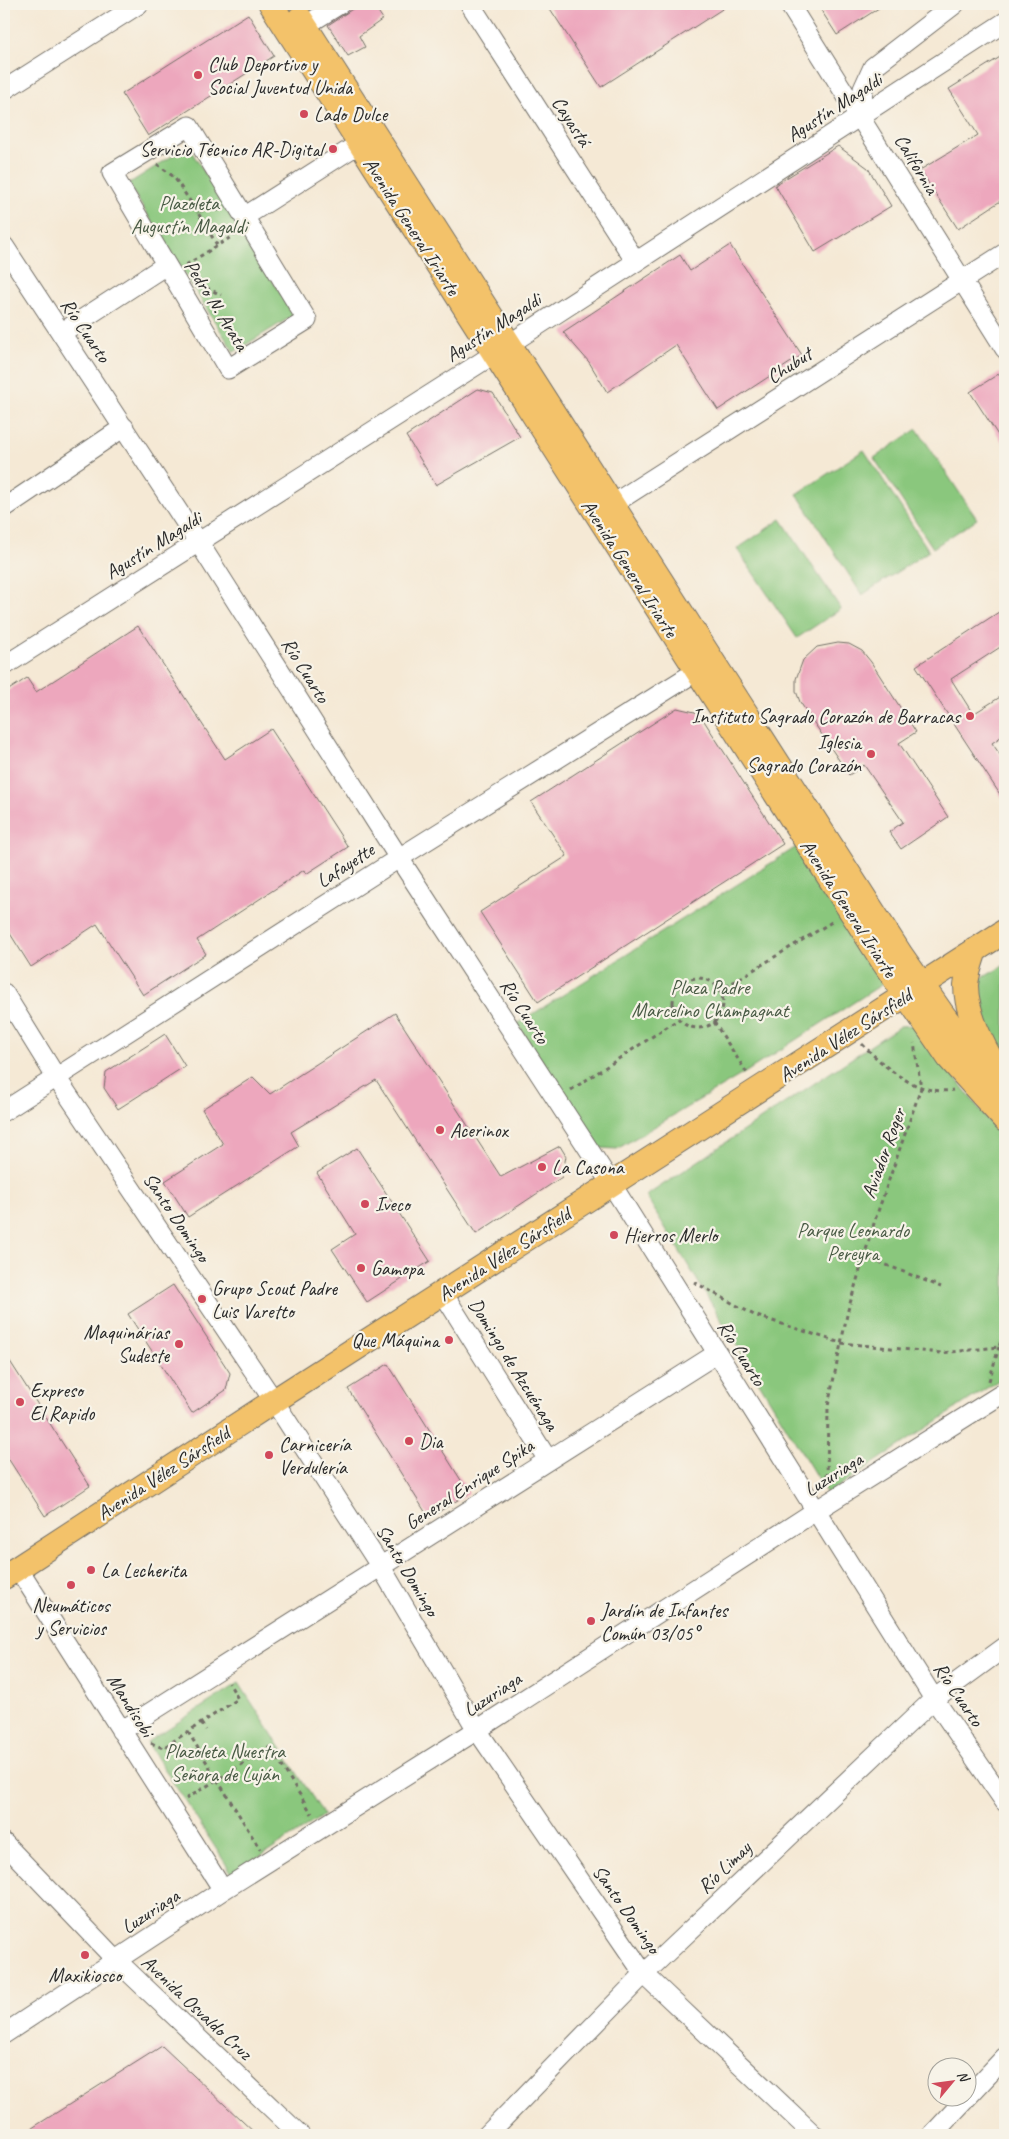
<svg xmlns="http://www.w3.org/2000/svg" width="1009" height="2139" font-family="Caveat,sans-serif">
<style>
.green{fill:#8ac77d;stroke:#5a7954}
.building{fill:#eda7bd}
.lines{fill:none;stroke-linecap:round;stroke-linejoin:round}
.minor-casing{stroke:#726e66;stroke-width:21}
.major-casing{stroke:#726e66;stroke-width:26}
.path{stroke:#726e66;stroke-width:3;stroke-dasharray:4 4;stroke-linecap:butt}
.minor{stroke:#fff;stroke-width:19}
.major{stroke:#f3c26a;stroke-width:24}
.poi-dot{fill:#d1495b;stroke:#f7f3e8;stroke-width:2}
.labels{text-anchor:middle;stroke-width:4.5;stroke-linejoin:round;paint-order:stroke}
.poi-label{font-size:20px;fill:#2b2b2b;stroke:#f7f3e8;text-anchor:start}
.street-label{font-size:20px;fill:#2b2b2b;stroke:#f7f3e8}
.park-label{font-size:20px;fill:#485a44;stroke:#f7f3e8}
</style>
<rect width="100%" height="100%" fill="#f7f3e8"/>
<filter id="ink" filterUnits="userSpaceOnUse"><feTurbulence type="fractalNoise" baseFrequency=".02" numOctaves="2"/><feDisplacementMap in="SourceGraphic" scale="10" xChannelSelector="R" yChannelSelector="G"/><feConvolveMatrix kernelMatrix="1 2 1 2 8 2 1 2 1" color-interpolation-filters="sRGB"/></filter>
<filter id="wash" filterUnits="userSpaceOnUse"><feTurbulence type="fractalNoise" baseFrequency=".0096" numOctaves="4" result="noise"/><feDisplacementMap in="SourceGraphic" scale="20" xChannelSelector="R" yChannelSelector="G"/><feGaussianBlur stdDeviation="1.12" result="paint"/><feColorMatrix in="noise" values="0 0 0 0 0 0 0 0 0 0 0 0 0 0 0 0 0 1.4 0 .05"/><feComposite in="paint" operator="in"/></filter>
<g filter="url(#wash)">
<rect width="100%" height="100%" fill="#f5e9d5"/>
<path class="green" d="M188,146L294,315L234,352L128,184Z
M917,429L977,519L933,548L874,458Z
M864,450L929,551L862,595L797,494Z
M781,519L841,609L797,638L737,549Z
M798,846L887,981L746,1072L617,1149L600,1148L517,1024Z
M1005,965V1070L995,1056L975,988L982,978Z
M917,1025L953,1075L1005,1142V1376L827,1494L646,1196L900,1026Z
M239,1683L324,1815L233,1875L147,1742Z"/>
<g id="blocks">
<path class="building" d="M360,4H373L383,19L359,36L365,47L348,56L328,25Z
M547,4H730L601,87Z
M817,4H885L837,35Z
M248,14L274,56L148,136L122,94Z
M1005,54V198L958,229L920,170L978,135L949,89Z
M838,146L868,168L891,206L815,252L775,185Z
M730,245L802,355L718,410L676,345L607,392L589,362L563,332L680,255L690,271Z
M1000,373L1005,381V446L970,392Z
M478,389L493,393L520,437L436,485L406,436Z
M1005,608V644L951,679L973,714L1005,694V734L992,743L1005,762V802L916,666Z
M138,626L225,759L271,729L348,847L306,874L304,870L197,940L206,954L143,995L97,924L31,967L4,924V693L27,678L36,692Z
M838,643L849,644L862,651L871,662L916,732L899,743L948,817L901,849L889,832L903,822L864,765L849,775L800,702L796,691V679L803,660L817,647Z
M677,708L699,713L783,844L538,1002L480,912L567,856L531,802Z
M395,1013L501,1177L560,1146L566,1156L562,1177L476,1234L376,1080L291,1132L299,1146L188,1217L165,1181L223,1144L202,1109L253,1077L270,1094Z
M165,1034L185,1066L118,1109L104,1088L106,1072Z
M357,1148L430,1261L367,1302L332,1249L355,1234L317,1173Z
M173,1285L230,1373L226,1390L192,1413L128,1314Z
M4,1352L90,1486L45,1516L4,1452Z
M388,1364L469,1493L429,1518L348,1389Z
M162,2046L257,2135H21Z"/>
</g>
</g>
<g filter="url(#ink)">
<use href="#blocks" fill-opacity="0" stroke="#726e66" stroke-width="1"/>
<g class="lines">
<defs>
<path id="minor" d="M470,4L636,262
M789,4L1005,349
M295,32L340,4
M4,90L139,4
M861,116L863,89L873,67L955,4
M189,126L307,320L228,369L112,173Z
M244,217L371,136
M4,246L199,543L399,858L612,1185L934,1699L1005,1802
M61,333L166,265
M4,508L124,427
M602,511L1005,253
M4,666L494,354L1005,22
M4,993L56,1077L274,1401L381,1567L477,1730L644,1974L814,2135
M4,1111L399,858L708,664
M443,1293L548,1460
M18,1568L223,1890
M121,1731L716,1354
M4,1843L116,1960L300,2135
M4,2034L223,1890L477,1730L817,1510L1005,1392
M487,2135L644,1974L934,1699L1005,1647
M932,2135L1005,2057"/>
<path id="major" d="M271,4L884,963L949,1058L1005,1120
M300,18L901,955L941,1012L1005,1098
M975,950C971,962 967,973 966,985C966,1014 983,1046 997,1070
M4,1577L274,1401L1005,931"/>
</defs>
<use href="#minor" class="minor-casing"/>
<use href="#major" class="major-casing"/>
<path class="path" d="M157,164L174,177L198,213
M217,245L198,213L204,209L220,210
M186,265L236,234
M199,284L221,295
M673 1003a25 25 0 1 1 50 0a25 25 0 1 1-50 0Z
M719,991L835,920
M714,1022L747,1073
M862,1044C886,1068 916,1096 953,1090
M571,1090L679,1019
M864,1256L941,1287
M694,1282L754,1315L841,1343L941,1353L999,1347L1005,1330
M989,1381L999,1347
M827,1485L828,1406L848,1310L875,1220L921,1088L914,1043
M201,1723L206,1730
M188,1732L260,1849
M151,1743L163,1748L238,1699L229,1683
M186,1799L270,1747L312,1814"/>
<use href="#minor" class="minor"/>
<use href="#major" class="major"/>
</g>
</g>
<g class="poi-dot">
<circle cx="198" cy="75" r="5"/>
<circle cx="304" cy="114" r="5"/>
<circle cx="333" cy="149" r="5"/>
<circle cx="970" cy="716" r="5"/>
<circle cx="871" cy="754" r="5"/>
<circle cx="440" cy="1130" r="5"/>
<circle cx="542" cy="1167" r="5"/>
<circle cx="365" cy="1204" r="5"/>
<circle cx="614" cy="1235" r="5"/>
<circle cx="361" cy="1268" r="5"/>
<circle cx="202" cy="1299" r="5"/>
<circle cx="449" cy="1340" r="5"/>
<circle cx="179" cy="1344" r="5"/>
<circle cx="20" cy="1402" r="5"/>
<circle cx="409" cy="1441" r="5"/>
<circle cx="269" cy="1455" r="5"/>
<circle cx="91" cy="1570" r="5"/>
<circle cx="71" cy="1585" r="5"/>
<circle cx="591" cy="1621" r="5"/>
<circle cx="85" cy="1955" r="5"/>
</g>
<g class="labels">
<g class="poi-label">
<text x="208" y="71">Club Deportivo y<tspan x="208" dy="23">Social Juventud Unida</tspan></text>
<text x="314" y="121">Lado Dulce</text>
<text x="323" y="156" text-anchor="end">Servicio Técnico AR-Digital</text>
<text x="960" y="723" text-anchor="end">Instituto Sagrado Corazón de Barracas</text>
<text x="861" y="749" text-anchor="end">Iglesia<tspan x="861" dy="23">Sagrado Corazón</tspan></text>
<text x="450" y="1137">Acerinox</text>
<text x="552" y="1174">La Casona</text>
<text x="375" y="1211">Iveco</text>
<text x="624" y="1242">Hierros Merlo</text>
<text x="371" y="1275">Gamopa</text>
<text x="212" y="1295">Grupo Scout Padre<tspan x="212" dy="23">Luis Varetto</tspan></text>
<text x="169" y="1339" text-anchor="end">Maquinárias<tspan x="169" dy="23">Sudeste</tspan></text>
<text x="439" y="1347" text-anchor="end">Que Máquina</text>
<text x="30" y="1397">Expreso<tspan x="30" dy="23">El Rapido</tspan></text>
<text x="419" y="1448">Dia</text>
<text x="279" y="1451">Carnicería<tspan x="279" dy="23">Verdulería</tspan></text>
<text x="101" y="1577">La Lecherita</text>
<text x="71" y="1612" text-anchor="middle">Neumáticos<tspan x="71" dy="23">y Servicios</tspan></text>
<text x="601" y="1617">Jardín de Infantes<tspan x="601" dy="23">Común 03/05°</tspan></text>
<text x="85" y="1982" text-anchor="middle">Maxikiosco</text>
</g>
<g class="street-label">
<text transform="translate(834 107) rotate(-33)" y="7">Agustín Magaldi</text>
<text transform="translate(572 121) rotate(57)" y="7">Cayastá</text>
<text transform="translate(917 164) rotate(59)" y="7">California</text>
<text transform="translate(412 226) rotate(57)" y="7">Avenida General Iriarte</text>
<text transform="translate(217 305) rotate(58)" y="7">Pedro N. Arata</text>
<text transform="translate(493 327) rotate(-33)" y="7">Agustín Magaldi</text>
<text transform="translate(86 330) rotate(56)" y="7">Río Cuarto</text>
<text transform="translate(789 365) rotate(-33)" y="7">Chubut</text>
<text transform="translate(153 545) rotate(-32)" y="7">Agustín Magaldi</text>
<text transform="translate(630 568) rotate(57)" y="7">Avenida General Iriarte</text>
<text transform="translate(306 670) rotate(58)" y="7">Río Cuarto</text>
<text transform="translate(345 865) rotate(-33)" y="7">Lafayette</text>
<text transform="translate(849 908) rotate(57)" y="7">Avenida General Iriarte</text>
<text transform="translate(525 1011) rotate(57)" y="7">Río Cuarto</text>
<text transform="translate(845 1035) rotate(-33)" y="7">Avenida Vélez Sársfield</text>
<text transform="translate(883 1153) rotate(-70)" y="7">Aviador Roger</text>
<text transform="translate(177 1217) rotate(56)" y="7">Santo Domingo</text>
<text transform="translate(504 1254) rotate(-33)" y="7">Avenida Vélez Sársfield</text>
<text transform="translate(742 1353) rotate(58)" y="7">Río Cuarto</text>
<text transform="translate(514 1364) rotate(58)" y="7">Domingo de Azcuénaga</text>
<text transform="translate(163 1473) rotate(-33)" y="7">Avenida Vélez Sársfield</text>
<text transform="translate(833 1474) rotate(-32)" y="7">Luzuriaga</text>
<text transform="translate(469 1484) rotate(-33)" y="7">General Enrique Spika</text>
<text transform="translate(408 1570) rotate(59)" y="7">Santo Domingo</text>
<text transform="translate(492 1694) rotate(-33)" y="7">Luzuriaga</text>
<text transform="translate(959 1694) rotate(56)" y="7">Río Cuarto</text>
<text transform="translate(131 1705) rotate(58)" y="7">Mandisobi</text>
<text transform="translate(724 1867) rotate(-44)" y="7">Río Limay</text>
<text transform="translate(627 1909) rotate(55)" y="7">Santo Domingo</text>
<text transform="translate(150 1911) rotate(-33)" y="7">Luzuriaga</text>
<text transform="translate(197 2007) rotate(43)" y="7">Avenida Osvaldo Cruz</text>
</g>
<g class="park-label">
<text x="189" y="210">Plazoleta<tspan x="189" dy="23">Augustín Magaldi</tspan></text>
<text x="710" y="994">Plaza Padre<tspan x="710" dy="23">Marcelino Champagnat</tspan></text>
<text x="853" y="1237">Parque Leonardo<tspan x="853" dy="23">Pereyra</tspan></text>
<text x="225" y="1758">Plazoleta Nuestra<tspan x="225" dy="23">Señora de Luján</tspan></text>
</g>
</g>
<rect width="1009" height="2139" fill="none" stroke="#f7f3e8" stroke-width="20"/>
<g transform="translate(952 2082) rotate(61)"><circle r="24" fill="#f7f3e8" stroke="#a5a39c"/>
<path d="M0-4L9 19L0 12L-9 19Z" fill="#d1495b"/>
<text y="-8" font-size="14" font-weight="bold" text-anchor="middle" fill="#2b2b2b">N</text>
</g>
</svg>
